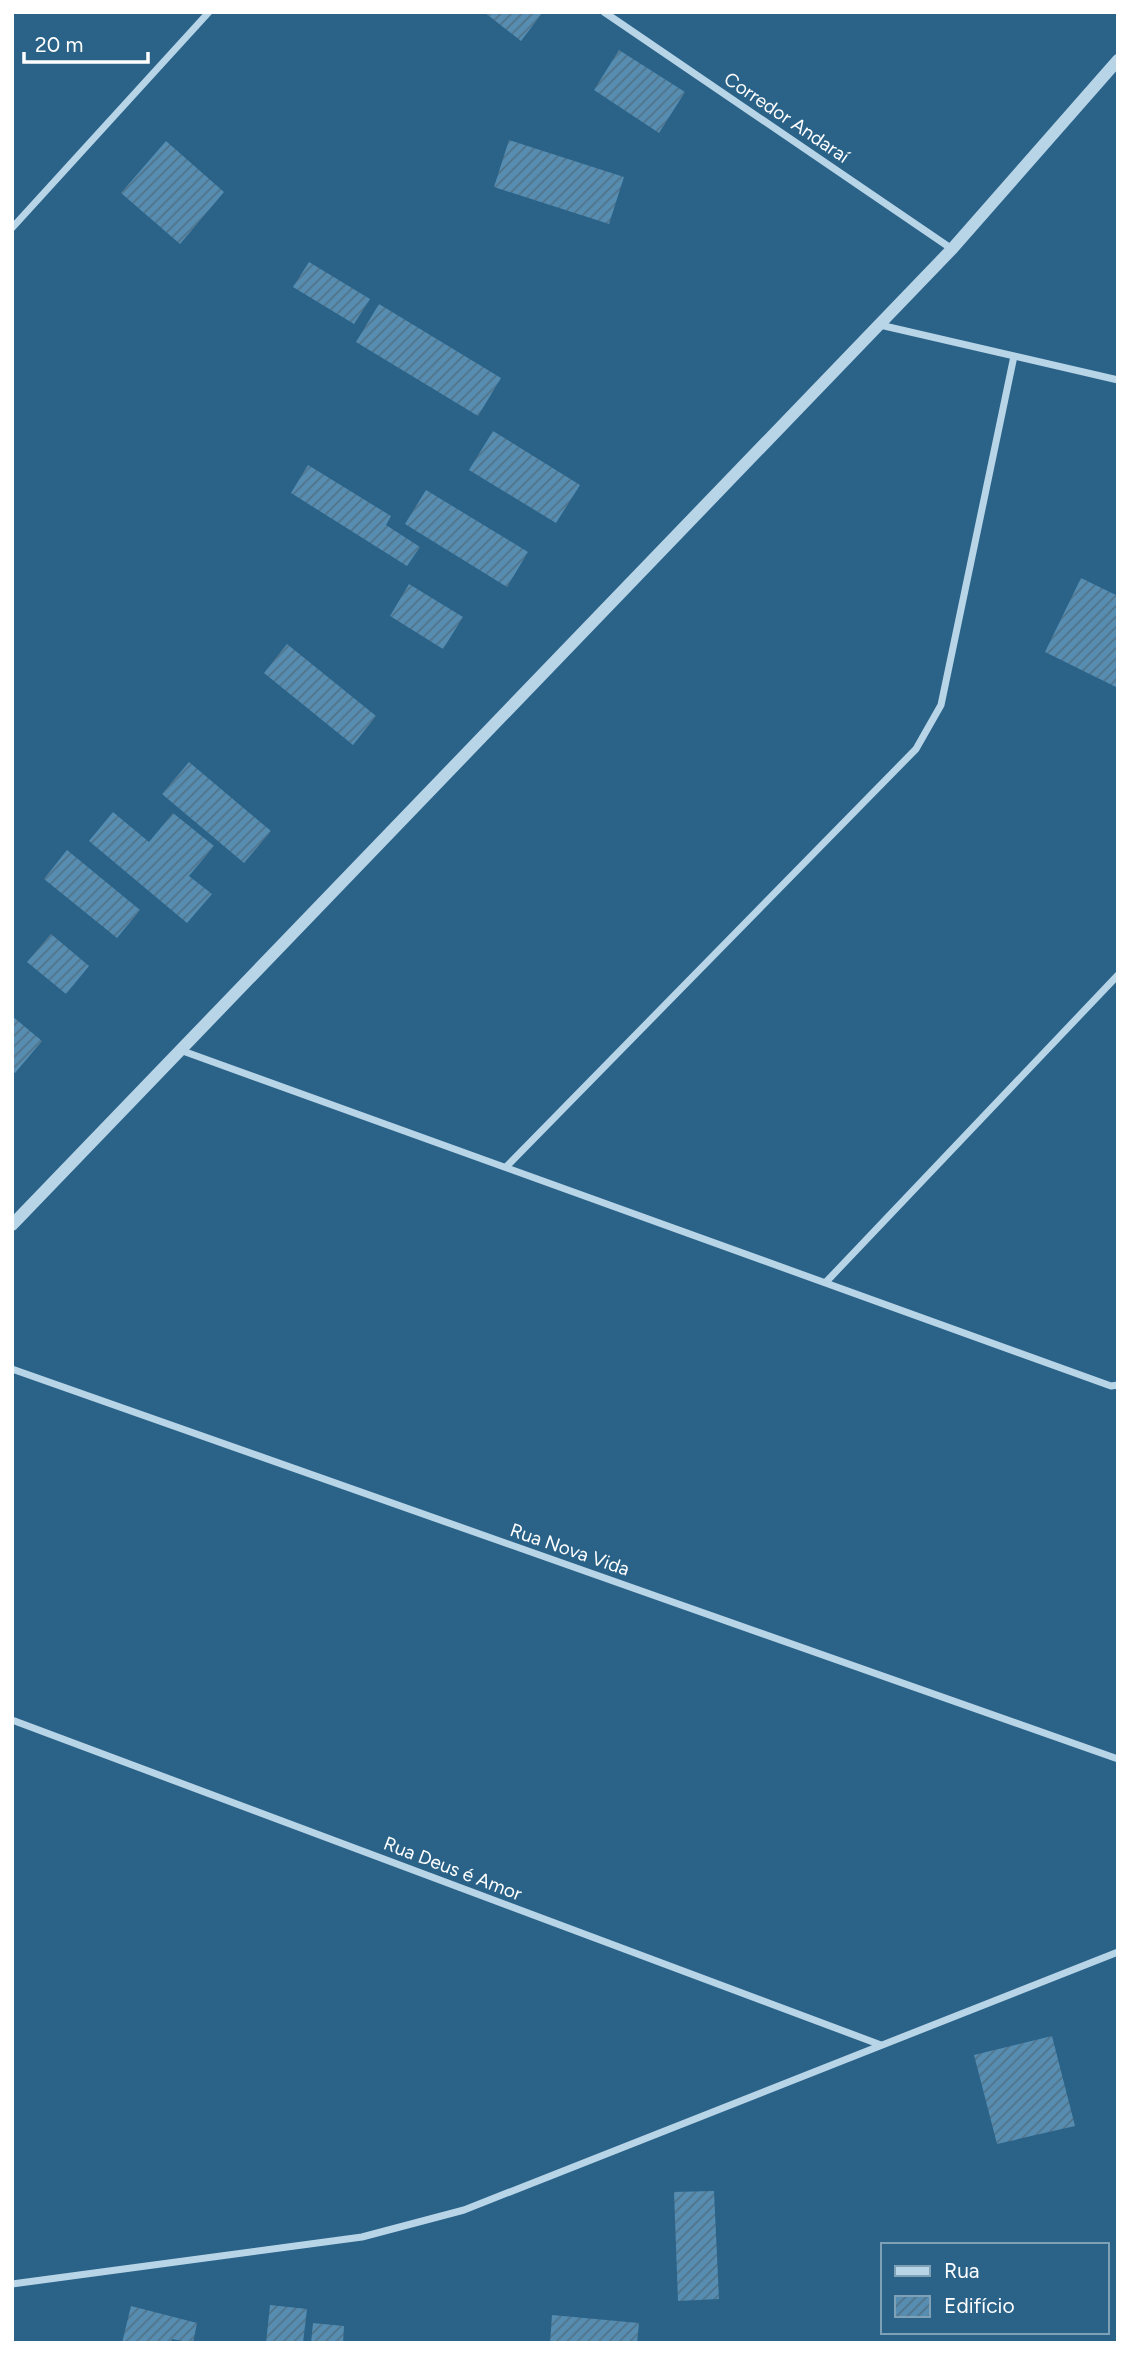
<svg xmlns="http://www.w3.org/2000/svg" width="1130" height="2355" font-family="Figtree,sans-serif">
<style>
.building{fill:url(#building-hatch)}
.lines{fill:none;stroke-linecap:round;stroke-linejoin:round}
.minor{stroke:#b8d5e8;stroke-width:7}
.tertiary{stroke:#b8d5e8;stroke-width:12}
.labels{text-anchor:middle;stroke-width:5;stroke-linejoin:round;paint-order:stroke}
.street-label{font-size:19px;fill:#fff;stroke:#2a6288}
</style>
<defs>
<pattern id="building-hatch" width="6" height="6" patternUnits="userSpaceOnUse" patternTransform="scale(1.75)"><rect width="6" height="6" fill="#568db1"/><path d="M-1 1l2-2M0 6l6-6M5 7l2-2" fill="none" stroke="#527389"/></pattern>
</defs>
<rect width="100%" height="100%" fill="#2a6288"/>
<path class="building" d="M484,12H543L521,41Z
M619,50L685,92L659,133L594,90Z
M509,140L624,177L609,224L494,187Z
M166,141L224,192L180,244L121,193Z
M309,262L370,299L354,324L293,287Z
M379,304L501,378L478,416L356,342Z
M493,431L580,485L556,523L469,470Z
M308,465L391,516L386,525L420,547L407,566L291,493Z
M426,490L528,552L507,587L405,524Z
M1081,578L1118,596V688L1045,652Z
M409,584L463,617L443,649L390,616Z
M287,644L376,716L353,745L264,673Z
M189,762L271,831L244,863L162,794Z
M113,812L149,842L173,813L214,846L189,876L212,894L187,923L89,841Z
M67,850L140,910L117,938L44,879Z
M51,934L89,966L66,994L27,962Z
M12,1016L42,1041L15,1073L12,1071Z
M1052,2036L1075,2126L997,2144L974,2055Z
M714,2191L719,2299L678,2301L674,2192Z
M270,2305L307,2309L303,2343H266Z
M131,2306L197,2323L193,2343L172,2339L171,2343H122Z
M552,2315L639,2323L637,2343H550Z
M313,2323L344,2326L343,2343H311Z"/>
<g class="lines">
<path class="minor" d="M604,12L952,249
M12,228L209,12
M880,325L1118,380
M180,1050L1111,1386L1118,1385
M506,1167L916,749L941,705L1014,356
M827,1281L1118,975
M12,1369L1118,1759
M12,1720L881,2045
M12,2284L362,2237L464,2210L1118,1952"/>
<path class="tertiary" d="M12,1225L952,249L1118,60"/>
</g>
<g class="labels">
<g class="street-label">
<text transform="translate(787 117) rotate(34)" y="7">Corredor Andaraí</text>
<text transform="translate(570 1549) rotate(19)" y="7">Rua Nova Vida</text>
<text transform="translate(453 1868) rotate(21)" y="7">Rua Deus é Amor</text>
</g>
</g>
<rect width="1130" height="2355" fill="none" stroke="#ffffff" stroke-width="28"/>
<rect x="881" y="2243" width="228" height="91" fill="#2a6288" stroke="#7fa1b8" stroke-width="2"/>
<rect x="895" y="2266" width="35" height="10" fill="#b8d5e8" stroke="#7fa1b8" stroke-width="2"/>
<text x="944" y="2278" font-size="21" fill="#ffffff">Rua</text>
<rect x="895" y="2296" width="35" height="21" fill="url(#building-hatch)" stroke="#7fa1b8" stroke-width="2"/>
<text x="944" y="2313" font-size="21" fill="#ffffff">Edifício</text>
<path d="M24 52v10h124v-10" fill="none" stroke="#ffffff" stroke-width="3.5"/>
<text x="35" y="52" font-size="21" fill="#ffffff" stroke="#2a6288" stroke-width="5" paint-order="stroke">20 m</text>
</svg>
